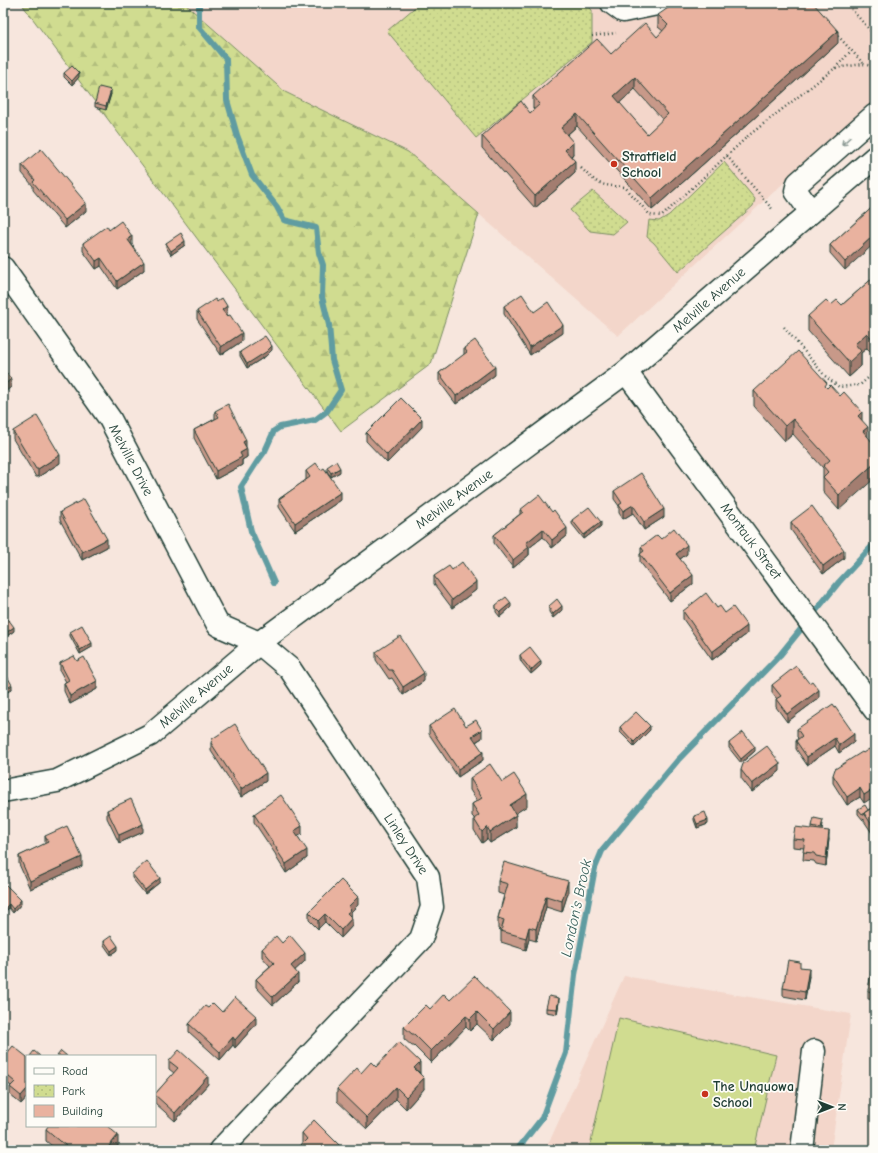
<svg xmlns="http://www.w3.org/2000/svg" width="878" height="1153" viewBox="0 0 878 1153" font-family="'Comic Neue',sans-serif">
<defs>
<pattern id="forest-firs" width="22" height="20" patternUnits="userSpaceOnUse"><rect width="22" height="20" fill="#d0dc90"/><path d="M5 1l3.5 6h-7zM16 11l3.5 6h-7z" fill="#b2be7d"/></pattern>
<pattern id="park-dots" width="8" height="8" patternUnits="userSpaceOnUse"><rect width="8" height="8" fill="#d0dc90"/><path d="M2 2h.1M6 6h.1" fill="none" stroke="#b2be7d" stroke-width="1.8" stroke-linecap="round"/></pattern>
</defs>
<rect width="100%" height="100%" fill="#f7e6dd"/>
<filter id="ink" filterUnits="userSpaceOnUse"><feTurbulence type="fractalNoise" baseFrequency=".025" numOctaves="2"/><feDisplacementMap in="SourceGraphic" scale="8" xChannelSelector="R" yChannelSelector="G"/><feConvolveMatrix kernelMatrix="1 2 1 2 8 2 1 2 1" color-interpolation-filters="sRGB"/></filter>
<g filter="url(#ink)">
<g fill="#f3d6ca">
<path d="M184 3H875V107L790 177 618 336 408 152 285 92Z"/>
<path d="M624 976 851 1014 831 1150H544L552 1136Z"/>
</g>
<path fill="#d0dc90" stroke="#788c62" d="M619 1018 776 1055 754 1150H589Z"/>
<path fill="url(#forest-firs)" stroke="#788c62" d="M21 3H184L285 92 408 152 479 214 431 364 341 431Z"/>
<g fill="url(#park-dots)" stroke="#788c62">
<path d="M420 3H585L592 10V42L476 138 387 31Z"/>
<path d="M724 162 755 199 753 206 678 272 654 243 647 237 649 220 659 221 669 215Z"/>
<path d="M593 191 627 222 613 234 590 231 570 210Z"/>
</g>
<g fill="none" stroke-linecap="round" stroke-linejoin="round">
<g stroke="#609ca1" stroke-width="6">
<path d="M199 3V27L226 59 227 100 237 135 252 175 277 207 284 220 316 228 319 253 323 265 322 297 329 325 332 360 341 390 327 411 315 420 280 427 274 431 265 451 257 462 241 487 251 531 274 583"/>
<path d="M517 1150 542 1118 566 1053 575 975 595 868 602 851 678 760 780 655 839 582 875 543"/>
</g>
<defs>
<g id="minor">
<path d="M612 3 623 11 662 3"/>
<path d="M811 212 796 191 798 183 875 115"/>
<path d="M3 268 110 419 218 625 259 643 290 669 428 877 432 907 421 939 220 1150"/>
<path d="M626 372 875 710"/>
<path d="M3 791 57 781 150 735 259 643 626 372 875 157"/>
<path d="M802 1150 814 1051"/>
</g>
</defs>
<use href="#minor" stroke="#1f3d34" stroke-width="25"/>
<g stroke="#1f3d34" stroke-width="2.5" stroke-dasharray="1 3" stroke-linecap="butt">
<path d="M846 3 875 36"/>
<path d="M592 36 616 33"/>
<path d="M838 36 863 63"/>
<path d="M835 68 851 51"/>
<path d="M727 156 773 210"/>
<path d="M581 168C599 186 601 185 625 187L650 215 662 216 748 136 835 68 863 64 875 67"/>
<path d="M784 327 825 376 839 387 860 385 875 372"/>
</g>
<use href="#minor" stroke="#fdfcf7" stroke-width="22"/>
</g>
<g fill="#c89989" stroke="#1f3d34" fill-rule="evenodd">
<path d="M658 15 838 43 652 210 577 126 567 135 573 154 571 157 575 173 535 208 482 148V136L530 113 534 109 533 108V96L611 54 657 37 663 31 658 27ZM635 89 663 120 647 134 619 103Z"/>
<path d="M64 73 79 77 72 85 64 77Z"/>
<path d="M111 94 106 110 95 107V103Z"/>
<path d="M22 165 86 211 65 228 33 190V186L22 173Z"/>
<path d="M875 205 845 270 830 253V245Z"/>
<path d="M109 230 132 244 144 270 117 289 101 266 96 269 83 251V243Z"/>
<path d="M166 243 185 245 171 255 166 247Z"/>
<path d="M875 276V357L867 348 861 353V366L849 377 808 331V316L831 305H842Z"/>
<path d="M504 306 534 312 563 333 530 355 504 314Z"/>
<path d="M197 311 227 315H226L242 341 221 355 197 319Z"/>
<path d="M464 348 495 375 456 404 439 381V373L464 355Z"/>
<path d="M272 350 266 356 247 368 240 356V352Z"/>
<path d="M827 388 840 396 839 510 823 492V468L793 434 785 441 754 406V391Z"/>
<path d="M215 411 246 448 247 457 242 460V465L216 479 194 438V430L215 419Z"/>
<path d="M422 427 387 463 366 441V433Z"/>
<path d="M13 431 60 463 38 477H36L13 439Z"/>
<path d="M327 467 340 472 331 477 327 471Z"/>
<path d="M306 471 341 500 295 531 279 507V499L306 480Z"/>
<path d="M614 491 664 517 644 530 633 513 623 519 619 513V506L614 499Z"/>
<path d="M520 510 567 536 552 548 543 537 529 548V555L513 568 494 543V535L520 514Z"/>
<path d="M60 512 107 547 82 560 60 520Z"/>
<path d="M572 520 601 526 584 539 572 524Z"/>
<path d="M791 522 844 558 823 574 791 530Z"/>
<path d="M661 539 687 554 680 559 693 584 670 601 640 562V554H641V547Z"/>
<path d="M434 576 476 590 452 608 434 584Z"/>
<path d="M496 605 511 607 500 617 496 612Z"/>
<path d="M549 606 562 610 553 618 549 612Z"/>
<path d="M717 608 725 613 747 634 712 660 683 619V611Z"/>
<path d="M3 623 14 631 7 636 3 630Z"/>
<path d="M70 632 92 647 80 654 70 636Z"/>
<path d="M376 652 424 681 403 695 392 678 389 679 376 660Z"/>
<path d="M520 655 541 665 531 674 522 663 520 659Z"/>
<path d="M77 661 97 689 70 704 64 691V683L66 682 60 671V663Z"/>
<path d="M3 669 12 689 6 693 3 688Z"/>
<path d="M772 685 819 698 787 722 776 707V699H777L772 693Z"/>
<path d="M429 726H466L482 738 476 742 483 760 458 777 429 734Z"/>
<path d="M620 727 650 730 634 746 620 732Z"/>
<path d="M797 729 854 742 839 753 835 746 807 765 796 749V741L798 738 797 737Z"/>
<path d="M211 743 266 781 241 797 211 751Z"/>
<path d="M729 743 755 751 741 763 729 748Z"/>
<path d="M875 767 874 768 864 803 860 797 847 805 833 783V775Z"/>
<path d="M741 770 780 771 752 792 741 778Z"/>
<path d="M470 778 502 782 527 806 515 813 516 827 490 843 487 839 482 843 474 830V818L472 816V804L477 801 470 790Z"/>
<path d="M875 806V836H874L864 821V819L863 820 858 814V809L868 810Z"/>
<path d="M107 810 143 832 119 843 107 818Z"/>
<path d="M254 814 302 834 298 836 307 858 286 873 276 857V855L254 822Z"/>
<path d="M694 816 708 824 697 828 694 820Z"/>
<path d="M823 824 822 830 829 839 826 866 816 864 814 861 803 860 804 848 793 847V839L812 829V826Z"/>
<path d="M45 836 82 866 30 889 19 864V856L45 844Z"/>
<path d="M132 874 160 882 145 894 132 878Z"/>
<path d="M498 881 568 893 562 912 546 907 536 941 529 939 526 950 501 942V930L498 929V918L504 895 498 893Z"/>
<path d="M3 882 21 904 13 913 9 908 3 914Z"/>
<path d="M358 905 351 912 352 926 341 938 325 922 318 929 309 920V912Z"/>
<path d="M104 941 118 950 111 955 104 945Z"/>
<path d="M282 943 305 961 295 970 298 982 273 1005 256 987V979L270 966 262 957V949Z"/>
<path d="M875 948V1000L868 999V991Z"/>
<path d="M800 967 809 976 805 1000 783 996V988Z"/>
<path d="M450 1000 510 1024 494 1040 477 1024 470 1031 466 1027 431 1063 414 1046H412L404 1039V1027L430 1009Z"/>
<path d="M559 1002 557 1014 546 1012V1008Z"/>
<path d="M208 1008 222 1012 256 1024 235 1048 233 1045 220 1060 189 1032V1024Z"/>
<path d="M27 1057V1097L21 1104 10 1095V1087L11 1086 3 1080V1058Z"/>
<path d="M169 1061 208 1084 175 1121 155 1103V1094L174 1073 169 1069Z"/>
<path d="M376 1067 420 1073 424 1089 406 1109 396 1099 367 1129 337 1101V1089L361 1073Z"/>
<path d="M46 1129 118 1146 115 1150H57L46 1141Z"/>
<path d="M302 1133 341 1150 302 1144Z"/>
</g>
<g fill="#a37d6f" stroke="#1f3d34">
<path d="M838 31V43L652 210V198Z"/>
<path d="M79 73V77L72 85V81Z"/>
<path d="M635 77V89L614 108V96Z"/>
<path d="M111 90V94L106 110V106Z"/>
<path d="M577 114V126L561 140V128Z"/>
<path d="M573 142V154L565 162V150Z"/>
<path d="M575 161V173L535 208V196Z"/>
<path d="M86 203V211L65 228V220Z"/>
<path d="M875 234V243L845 270V262Z"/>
<path d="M132 236V244L129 246 128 249 129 238Z"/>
<path d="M185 241V245L171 255V251Z"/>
<path d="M101 258V266L96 269V261Z"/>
<path d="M144 262V270L117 289V281Z"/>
<path d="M227 306V315L222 318V310Z"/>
<path d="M563 325V333L530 355V347Z"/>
<path d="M242 333V341L221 355V347Z"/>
<path d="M867 333V348L861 353V366L849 377V362L855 344Z"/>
<path d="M272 346V350L266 356 247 368V364Z"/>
<path d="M495 367V375L456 404V396Z"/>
<path d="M11 379V387L3 394V386Z"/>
<path d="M862 412V428L858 416Z"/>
<path d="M422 419V427L387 463V455Z"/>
<path d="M793 419V434L785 441V426Z"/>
<path d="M868 427V442L863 431Z"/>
<path d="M246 440V448L243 442Z"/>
<path d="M247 449V457L242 460V465L216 479V471L240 453Z"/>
<path d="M60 455V463L38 477V469Z"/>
<path d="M875 463V478L839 510V495Z"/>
<path d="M340 468V472L331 477V473Z"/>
<path d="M341 492V500L295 531V523Z"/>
<path d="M633 505V513L623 519V511Z"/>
<path d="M664 509V517L644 530V522Z"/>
<path d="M601 522V526L584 539V535Z"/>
<path d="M567 528V536L552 548V540Z"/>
<path d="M543 529V537L529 548V555L513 568V560L526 543Z"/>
<path d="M107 539V547L82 560V552Z"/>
<path d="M687 545V554L676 562V554Z"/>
<path d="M844 550V558L823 574V566Z"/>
<path d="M693 575V584L670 601V593Z"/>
<path d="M476 582V590L452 608V600Z"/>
<path d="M511 603V607L500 617V612Z"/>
<path d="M562 606V610L553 618V614Z"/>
<path d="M747 626V634L712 660V652Z"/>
<path d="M14 627V631L7 636V632Z"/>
<path d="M92 643V647L80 654V650Z"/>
<path d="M541 661V665L531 674V670Z"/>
<path d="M424 673V681L403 695V687Z"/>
<path d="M97 681V689L70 704V696Z"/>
<path d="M12 685V689L6 693V689Z"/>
<path d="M819 690V698L787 722V714Z"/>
<path d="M650 726V730L634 746V742Z"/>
<path d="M482 730V738L472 744V736Z"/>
<path d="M854 734V742L839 753V745Z"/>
<path d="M835 738V746L807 765V757Z"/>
<path d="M755 747V751L741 763V759Z"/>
<path d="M483 752V760L458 777V769Z"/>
<path d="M875 759V767L870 770V762Z"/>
<path d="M780 763V771L752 792V784Z"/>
<path d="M266 773V781L241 797V789Z"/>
<path d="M860 788V797L847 805V797Z"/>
<path d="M875 788V796L864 803V795Z"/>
<path d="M527 794V806L510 817V805Z"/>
<path d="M516 815V827L490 843V832Z"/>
<path d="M708 820V824L697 828V824Z"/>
<path d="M143 824V832L119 843V835Z"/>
<path d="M302 826V834L294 839V831Z"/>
<path d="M487 827V839L482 843V832Z"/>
<path d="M829 831V839L826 866V858Z"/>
<path d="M307 850V858L286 873V864Z"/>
<path d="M82 857V866L30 889V881Z"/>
<path d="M160 878V882L145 894V890Z"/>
<path d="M568 881V893L562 912V901Z"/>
<path d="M546 896V907L536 941V929Z"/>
<path d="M358 897V905L351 912V918L347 913 348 907Z"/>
<path d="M21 900V904L13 913V909Z"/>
<path d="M9 904V908L3 914V910Z"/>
<path d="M325 914V922L318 929V921Z"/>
<path d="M352 918V926L341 938V930Z"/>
<path d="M529 927V939L526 950V938Z"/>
<path d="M118 946V950L111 955V951Z"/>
<path d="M305 953V961L291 974V966Z"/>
<path d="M809 968V976L805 1000V992Z"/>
<path d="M298 974V982L273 1005V997Z"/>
<path d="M559 998V1002L557 1014V1009Z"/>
<path d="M477 1012V1024L470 1031V1019Z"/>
<path d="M510 1012V1024L494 1040V1029Z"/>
<path d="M256 1016V1024L235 1048V1040Z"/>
<path d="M466 1016V1027L431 1063V1051Z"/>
<path d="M233 1037V1045L220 1060V1052Z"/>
<path d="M420 1062V1073L414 1068Z"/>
<path d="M208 1076V1084L175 1121V1113Z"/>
<path d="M424 1078V1089L406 1109V1097Z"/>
<path d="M396 1087V1099L367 1129V1118Z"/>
<path d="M27 1089V1097L21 1104V1096Z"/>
<path d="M118 1135V1146L115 1150H106Z"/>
</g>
<g fill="#e9b29f" stroke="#1f3d34" fill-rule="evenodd">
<path d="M675 3H813L838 31 652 198 577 114 561 128 573 142 565 150 575 161 535 196 482 136 521 101 530 113 540 104 533 96 597 39 611 54 645 23 657 37 668 25 658 15ZM635 77 668 114 647 134 614 96Z"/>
<path d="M72 66 79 73 72 81 64 73Z"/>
<path d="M99 87 111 90 106 106 95 103Z"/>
<path d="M41 149 86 203 65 220 33 182 35 180 22 165Z"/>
<path d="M875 205V234L845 262 830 245Z"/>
<path d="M121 221 132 236 129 238 128 240 144 262 117 281 101 258 96 261 83 243 107 226 109 230Z"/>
<path d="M181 233 185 241 171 251 166 243Z"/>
<path d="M875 276V342L867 333 855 344 861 351 849 362 808 316 826 300 831 305 837 300 842 305Z"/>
<path d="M522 294 534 312 548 302 563 325 530 347 504 306Z"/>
<path d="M222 298 227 306 222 310 227 316 230 315 242 333 221 347 197 311 215 299 217 302Z"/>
<path d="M265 336 272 346 266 352 247 364 240 352Z"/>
<path d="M475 340 495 367 456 396 439 373 467 352 464 348Z"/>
<path d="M798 351 827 383 825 386 827 388 830 385 840 396 844 392 862 412 858 416 868 427 863 431 873 443 875 442V463L839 495 823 477 828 472 823 466 830 460 793 419 785 426 754 391Z"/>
<path d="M3 369 11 379 3 386Z"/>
<path d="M401 398 422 419 387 455 366 433Z"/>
<path d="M228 404 246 440 243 442 247 449 240 453 242 457 216 471 194 430 219 417 215 411Z"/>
<path d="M37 416 60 455 38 469H36L13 431Z"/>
<path d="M336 461 340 468 331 473 327 467Z"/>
<path d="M316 463 321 470 324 468 341 492 295 523 279 499 310 477 306 471Z"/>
<path d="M641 473 664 509 644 522 633 505 623 511 619 505 622 503 614 491Z"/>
<path d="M539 495 552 512 554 510 567 528 552 540 543 529 526 543 529 547 513 560 494 535 523 512 520 510Z"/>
<path d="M84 499 107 539 82 552 60 512Z"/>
<path d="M812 506 844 550 823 566 791 522Z"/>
<path d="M589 507 601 522 584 535 572 520Z"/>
<path d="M674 528 687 545 676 554 693 575 670 593 640 554 644 551 641 547 657 535 661 539Z"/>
<path d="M462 562 476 582 452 600 434 576 449 566 452 570Z"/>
<path d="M706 593 717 608 720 606 725 613 733 607 747 626 712 652 683 611Z"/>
<path d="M506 597 511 603 500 612 496 608V605Z"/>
<path d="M557 599 562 606 553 614 549 608V606Z"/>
<path d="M8 619 14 627 7 632 3 626V623Z"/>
<path d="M82 625 92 643 80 650 70 632Z"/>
<path d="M400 636 424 673 403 687 392 670H389L376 652Z"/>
<path d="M530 647 541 661 531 670 522 659 520 655Z"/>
<path d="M74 656 77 661 84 657 97 681 70 696 64 683 69 680 60 663Z"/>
<path d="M796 666 809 683 812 681 819 690 787 714 776 699 781 696 772 685Z"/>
<path d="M3 669 12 685 6 689 3 684Z"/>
<path d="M833 704 854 734 839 745 835 738 807 757 796 741 802 736 797 729Z"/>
<path d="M455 709 466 726 476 720 482 730 472 736 483 752 458 769 429 726Z"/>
<path d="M636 712 650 726 634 742 620 727Z"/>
<path d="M235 724 266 773 241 789 211 743 212 739Z"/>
<path d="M743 732 755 747 741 759 729 743Z"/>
<path d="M767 746 780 763 752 784 741 770 743 764Z"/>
<path d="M869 749 875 759 870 762 875 770V788L864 795 860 788 847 797 833 775 835 769 862 752 863 753Z"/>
<path d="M490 764 502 782 514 774 527 794 510 805 516 815 490 832 487 827 482 832 474 819 479 815 472 804 482 798 470 778Z"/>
<path d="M281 795 302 826 294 831 307 850 286 864 276 849H277L254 814Z"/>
<path d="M131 799 143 824 119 835 107 810Z"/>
<path d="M865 805 868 810 864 813V815H863L858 809Z"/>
<path d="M875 806V828H874L864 813Z"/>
<path d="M705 812 708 820 697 824 694 816Z"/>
<path d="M814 818 823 820 821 828 812 826Z"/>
<path d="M67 826 82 857 30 881 19 856 48 842 45 836Z"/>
<path d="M795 827 829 831 826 858 816 856 814 853 803 852 805 840 793 839Z"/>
<path d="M147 861 160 878 145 890 132 874Z"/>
<path d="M504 862 568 881 562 901 546 896 536 929 529 927 526 938 501 931 504 920 498 918 508 884 498 881Z"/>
<path d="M341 880 358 897 348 907 351 910 347 913 352 918 341 930 325 914 318 921 309 912Z"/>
<path d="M3 882 21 900 13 909 9 904 3 910Z"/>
<path d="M290 935 305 953 291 966 298 974 273 997 256 979 274 963 262 949 276 936 282 943Z"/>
<path d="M111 936 118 946 111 951 104 941Z"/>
<path d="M875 948V992L868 991Z"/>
<path d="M788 960 800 962V967L809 968 805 992 783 988Z"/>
<path d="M475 976 510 1012 494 1029 477 1012 470 1019 466 1016 431 1051 414 1034H412L404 1027 426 1005 430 1009 444 994 450 1000Z"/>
<path d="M549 996 559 998 557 1009 546 1008Z"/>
<path d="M235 997 256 1016 235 1040 233 1037 220 1052 189 1024 205 1006 208 1008 213 1003 222 1012Z"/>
<path d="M399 1042 420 1062 414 1068 424 1078 406 1097 396 1087 367 1118 337 1089 357 1068 361 1073 371 1062 376 1067Z"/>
<path d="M13 1046 27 1057V1089L21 1096 10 1087 15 1082 3 1072V1058Z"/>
<path d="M179 1050 208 1076 175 1113 155 1095V1094L178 1068 169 1061Z"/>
<path d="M34 1051 40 1056H30Z"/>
<path d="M61 1051 67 1056H57Z"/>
<path d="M314 1120 340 1146 341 1150H296L307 1139 302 1133Z"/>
<path d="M48 1126H107L118 1135 106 1150H66V1146L46 1129Z"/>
</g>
<defs><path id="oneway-shaft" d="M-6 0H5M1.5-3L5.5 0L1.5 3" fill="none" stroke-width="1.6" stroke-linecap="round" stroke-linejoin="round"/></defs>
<use stroke="#8e9c96" href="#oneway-shaft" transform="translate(846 141) rotate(138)"/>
</g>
<g fill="#c8321e" stroke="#fdfcf7" stroke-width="1.5">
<circle cx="614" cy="164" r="4"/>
<circle cx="705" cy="1094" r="4"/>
</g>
<g text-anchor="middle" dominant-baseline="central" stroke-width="3.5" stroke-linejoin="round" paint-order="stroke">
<g font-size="14" font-weight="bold" fill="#1f3d34" stroke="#fdfcf7" text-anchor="start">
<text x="622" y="156">Stratfield<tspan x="622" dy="16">School</tspan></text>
<text x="713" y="1086">The Unquowa<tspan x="713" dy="16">School</tspan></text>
</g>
<g font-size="14" fill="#1f3d34" stroke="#fdfcf7">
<text transform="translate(709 300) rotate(-41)">Melville Avenue</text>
<text transform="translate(131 460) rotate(62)">Melville Drive</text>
<text transform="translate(454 499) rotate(-36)">Melville Avenue</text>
<text transform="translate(751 541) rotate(53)">Montauk Street</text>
<text transform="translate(196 696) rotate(-40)">Melville Avenue</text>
<text transform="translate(406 844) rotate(57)">Linley Drive</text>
</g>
<g font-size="15" font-style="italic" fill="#355d58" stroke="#fdfcf7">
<text transform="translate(576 908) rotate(-78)">London's Brook</text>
</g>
</g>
<rect width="878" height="1153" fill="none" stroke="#fdfcf7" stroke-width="16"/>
<rect x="8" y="8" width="862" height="1137" fill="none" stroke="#1f3d34" stroke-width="1.5" filter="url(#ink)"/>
<rect x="26" y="1055" width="130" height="72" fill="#fdfcf7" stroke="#a4b0a9"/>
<rect x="34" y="1068" width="20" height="6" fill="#fdfcf7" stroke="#a4b0a9"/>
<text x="62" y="1075" font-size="12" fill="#1f3d34">Road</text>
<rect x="34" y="1085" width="20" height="12" fill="url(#park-dots)" stroke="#a4b0a9"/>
<text x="62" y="1095" font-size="12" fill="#1f3d34">Park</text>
<rect x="34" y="1105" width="20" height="12" fill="#e9b29f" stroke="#a4b0a9"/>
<text x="62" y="1115" font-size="12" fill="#1f3d34">Building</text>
<g transform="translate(832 1107) rotate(90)" stroke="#fdfcf7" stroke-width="3" paint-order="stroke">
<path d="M0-3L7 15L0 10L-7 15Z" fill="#1f3d34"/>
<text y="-6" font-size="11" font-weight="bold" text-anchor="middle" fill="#1f3d34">N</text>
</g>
</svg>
